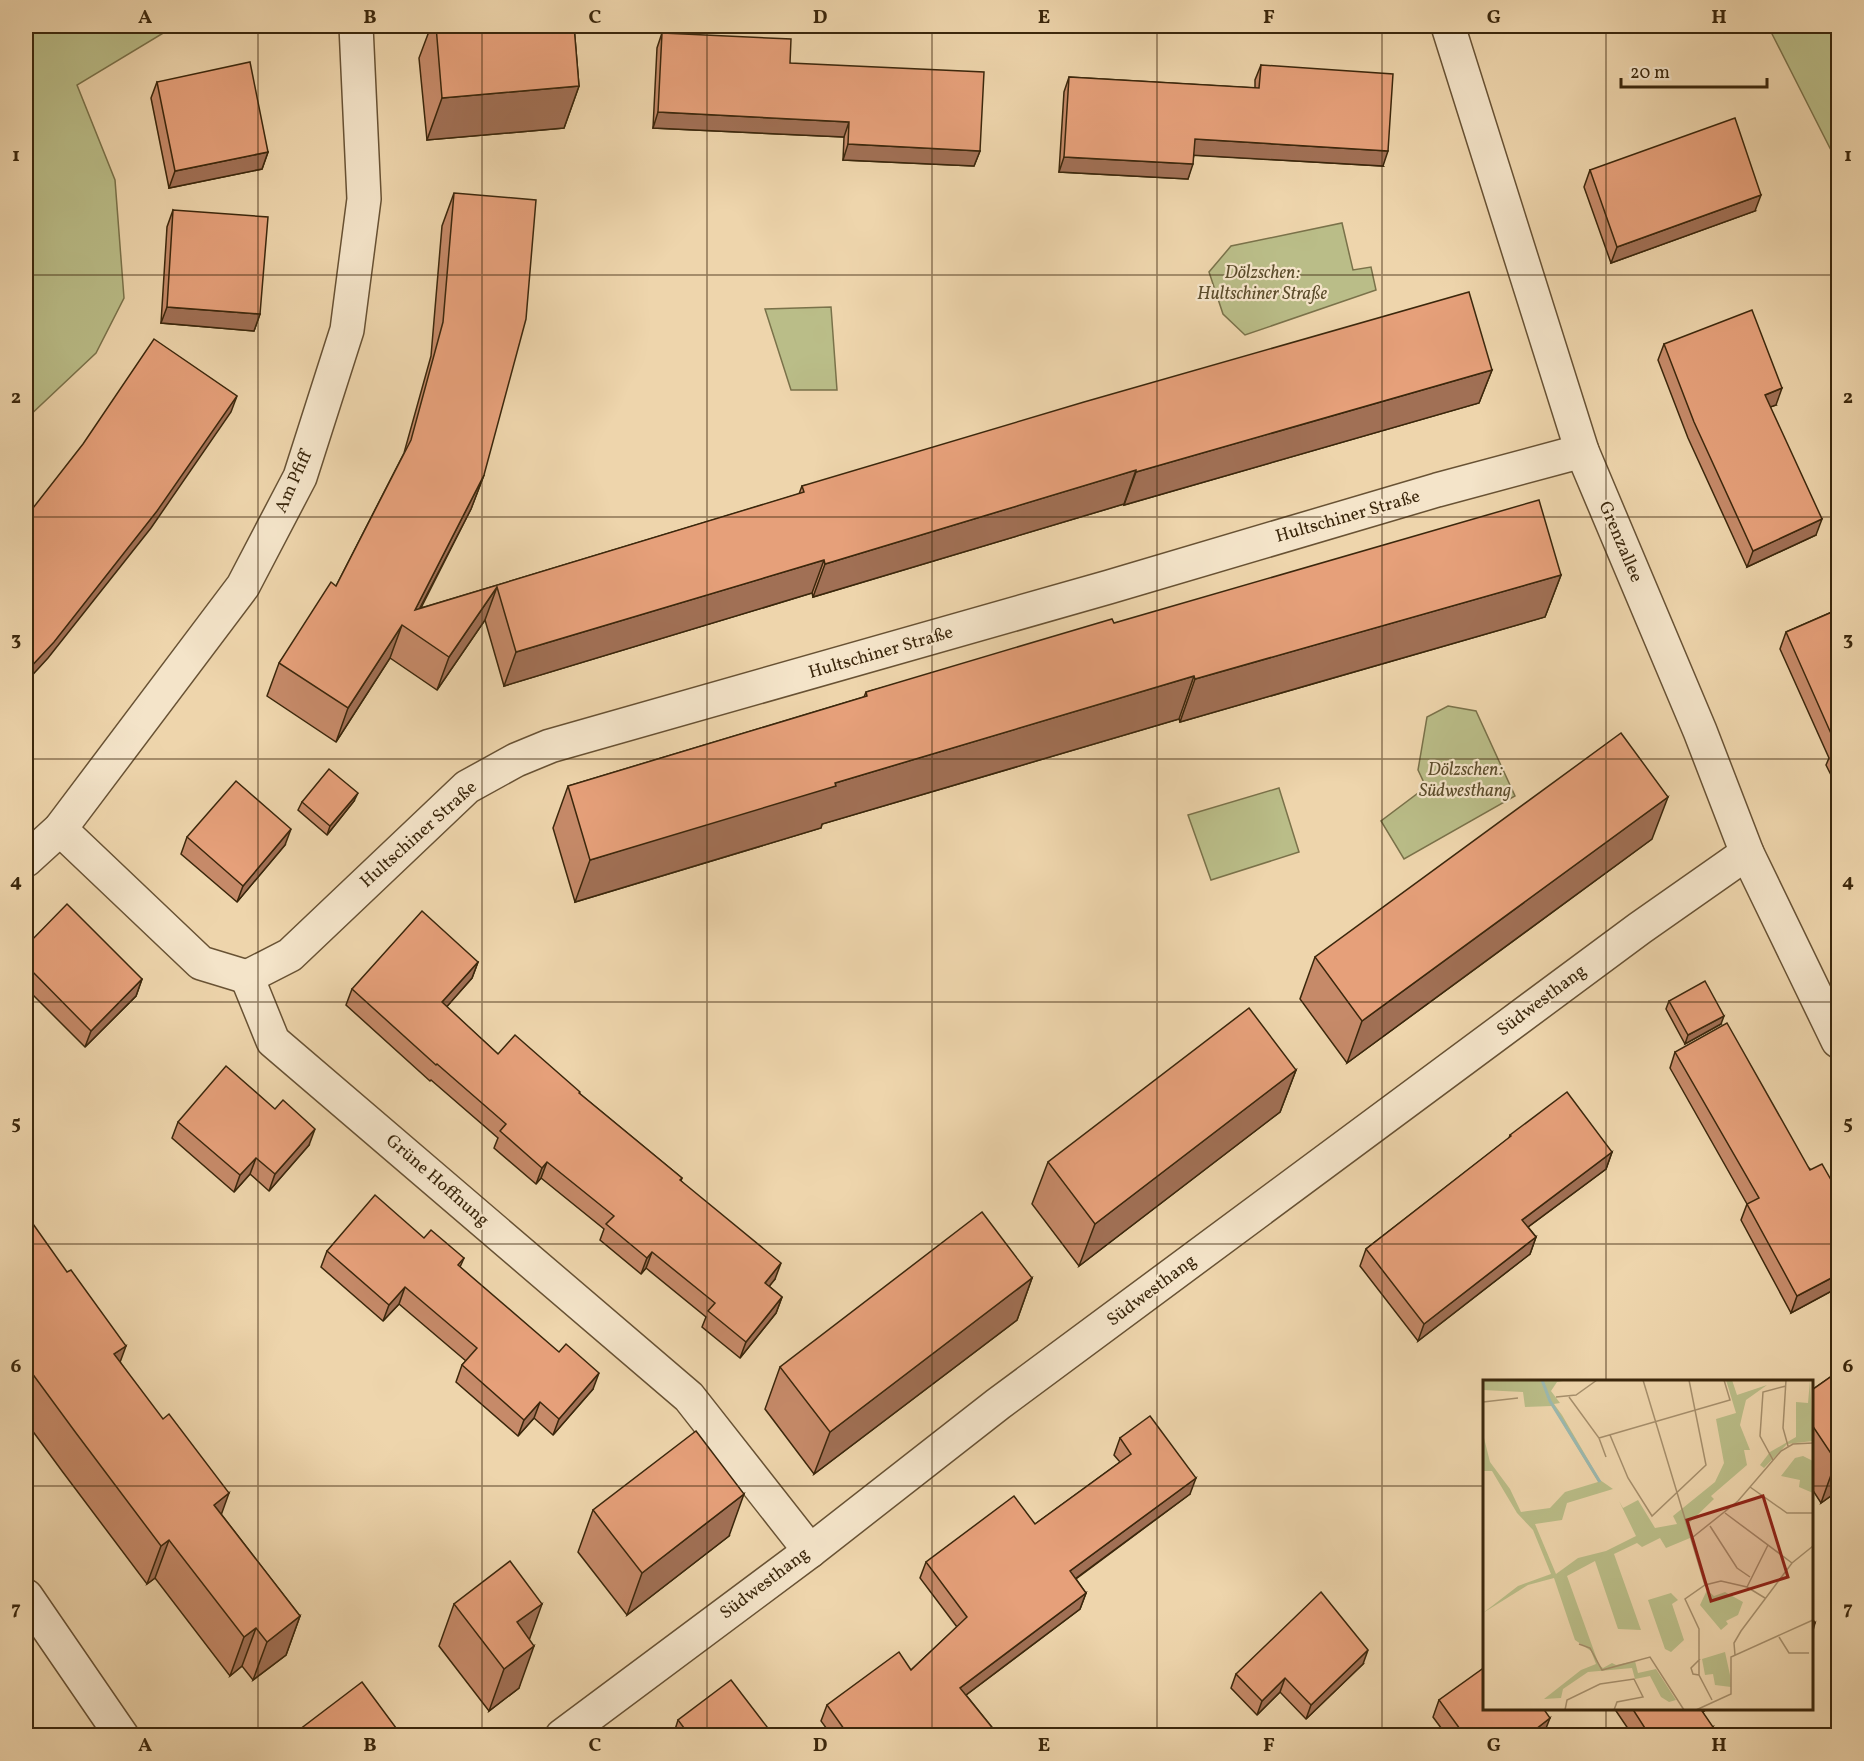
<svg xmlns="http://www.w3.org/2000/svg" width="1864" height="1761" viewBox="0 0 1864 1761" font-family="Vollkorn,serif">
<rect width="100%" height="100%" fill="#eed5ac"/>
<filter id="stains"><feTurbulence type="fractalNoise" baseFrequency=".00333" numOctaves="4"/><feColorMatrix values="0 0 0 0 .2 0 0 0 0 .09 0 0 0 0 .02 0 0 0 .5 -.17"/></filter>
<radialGradient id="worn" r=".72"><stop offset=".6" stop-color="#630" stop-opacity="0"/><stop offset="1" stop-color="#630" stop-opacity=".3"/></radialGradient>
<g fill="#babd88" stroke="#7a724a" stroke-width="1.5">
<path d="M26 26H175L77 85 115 180 124 298 96 353 26 419Z"/>
<path d="M1768 26H1838V164Z"/>
<path d="M1342 223 1353 270 1371 267 1376 290 1245 335 1223 314 1209 272 1231 246Z"/>
<path d="M831 307 837 390H791L765 309Z"/>
<path d="M1448 706 1476 711 1515 796 1404 859 1381 821 1426 787 1418 770 1427 717Z"/>
<path d="M1279 788 1299 852 1211 880 1188 815Z"/>
</g>
<g fill="none" stroke-linecap="round" stroke-linejoin="round">
<defs>
<g id="minor">
<path d="M1448 26 1582 451 1700 731 1747 853 1838 1041"/>
<path d="M60 829 201 963 247 977"/>
<path d="M26 860 60 829 243 586 300 477 347 330 364 199 356 26"/>
<path d="M247 977 290 955 467 787 516 760 550 746 1109 587 1437 490 1582 451"/>
<path d="M247 977 273 1041 689 1397 810 1551"/>
<path d="M26 1596 122 1736"/>
<path d="M562 1736 810 1551 998 1404 1640 928 1747 853"/>
</g>
</defs>
<use href="#minor" stroke="#685234" stroke-width="36"/>
<use href="#minor" stroke="#f4e4c9" stroke-width="33"/>
</g>
<g fill="#c68a69" stroke="#3b270c" stroke-width="1.5">
<path d="M431 26H574L579 86 564 128 427 140 419 58Z"/>
<path d="M662 33 790 63 980 151 974 166 843 160 844 137 653 128 657 48Z"/>
<path d="M1261 65 1383 166 1194 155 1188 179 1059 172 1064 92 1069 77 1255 88V80Z"/>
<path d="M157 82 268 152 262 169 169 188 151 98Z"/>
<path d="M1590 170 1755 211 1611 263 1584 187Z"/>
<path d="M454 193 484 475 471 509 421 608 799 494 802 486 1492 370 1479 403 1124 505V504L813 597 812 593 504 686 485 620 437 690 390 658 336 742 267 696 279 663 336 586 404 453 431 356 442 226Z"/>
<path d="M173 210 260 314 254 331 161 323 167 227Z"/>
<path d="M1664 344 1776 405 1770 407 1816 535 1747 567 1688 438 1658 360Z"/>
<path d="M1561 575 1545 617 1180 722 1179 719 822 824 821 828 575 902 553 828 568 786 864 697 866 692 1114 623Z"/>
<path d="M1839 609V791L1826 765 1829 758 1780 649 1786 632Z"/>
<path d="M354 801 327 835 298 810 302 802Z"/>
<path d="M187 837 285 845 237 902 181 854Z"/>
<path d="M1652 839 1347 1063 1300 999 1315 957Z"/>
<path d="M26 946 142 979 136 996 85 1047 26 988Z"/>
<path d="M478 962 472 978 446 1007 498 1054 580 1094 682 1178 681 1181 775 1279 769 1286 782 1297 776 1313 740 1358 702 1327 706 1317 646 1268 641 1274 600 1240 604 1229 541 1178 536 1184 494 1148 498 1138 431 1080 430 1081 346 1005 352 989Z"/>
<path d="M1669 1001 1721 1024 1685 1044 1666 1009Z"/>
<path d="M1675 1052 1839 1194V1287L1791 1313 1741 1220 1747 1204 1670 1068Z"/>
<path d="M1296 1070 1280 1112 1079 1266 1032 1204 1048 1162Z"/>
<path d="M178 1122 309 1145 269 1191 250 1174 234 1192 172 1138Z"/>
<path d="M1510 1135 1612 1152 1606 1169 1528 1227 1536 1237 1530 1254 1418 1341 1360 1266 1366 1249 1509 1138Z"/>
<path d="M26 1214 120 1362 221 1514 300 1616 286 1655 253 1680 242 1666 230 1676 155 1578 147 1584 62 1471 26 1422Z"/>
<path d="M424 1238 464 1258 460 1267 593 1389 553 1435 534 1418 518 1436 456 1382 462 1365 466 1361 399 1304 383 1321 321 1267 327 1251Z"/>
<path d="M1032 1278 1017 1320 814 1474 765 1409 780 1367Z"/>
<path d="M1839 1371V1490L1821 1503 1812 1489V1390Z"/>
<path d="M1120 1438 1190 1494 1076 1579 1086 1593 1080 1609 966 1695 999 1736H832L821 1721 827 1705 911 1670 957 1627 920 1578 926 1562 1035 1524 1120 1462 1114 1455Z"/>
<path d="M593 1510 729 1536 627 1615 578 1552Z"/>
<path d="M454 1604 529 1639 519 1688 489 1711 439 1646Z"/>
<path d="M1363 1664 1306 1719 1280 1692 1257 1715 1231 1688 1236 1674Z"/>
<path d="M1439 1700 1544 1735 1447 1736 1433 1717Z"/>
<path d="M1614 1708H1708L1703 1712 1709 1736H1633Z"/>
<path d="M678 1720 774 1736H673Z"/>
</g>
<g fill="#a17055" stroke="#3b270c" stroke-width="1.5">
<path d="M579 86 564 128 427 140 442 98Z"/>
<path d="M658 112 849 122 844 137 653 128Z"/>
<path d="M1195 139 1388 151 1383 166 1189 155Z"/>
<path d="M848 144 980 151 974 166 843 160Z"/>
<path d="M268 152 262 169 169 188 175 171Z"/>
<path d="M1064 157 1193 164 1188 179 1059 172Z"/>
<path d="M1761 195 1755 211 1611 263 1617 247Z"/>
<path d="M167 307 260 314 254 331 161 323Z"/>
<path d="M1492 370 1479 403 1124 505 1136 472Z"/>
<path d="M1782 388 1776 405 1759 411 1765 395Z"/>
<path d="M237 396 231 412 151 528 48 658 26 682V672Z"/>
<path d="M1136 470 1124 504 813 597 825 564Z"/>
<path d="M484 475 471 509 409 629 415 610Z"/>
<path d="M1822 519 1816 535 1747 567 1753 551Z"/>
<path d="M824 560 812 593 504 686 516 652Z"/>
<path d="M1561 575 1545 617 1180 722 1195 679Z"/>
<path d="M497 587 485 620 437 690 449 657Z"/>
<path d="M402 625 390 658 336 742 348 708Z"/>
<path d="M1194 676 1179 719 822 824 821 828 575 902 590 860 835 783Z"/>
<path d="M358 793 354 801 327 835 330 826Z"/>
<path d="M1668 797 1652 839 1347 1063 1362 1021Z"/>
<path d="M291 829 285 845 237 902 243 886Z"/>
<path d="M478 962 472 978 436 1019 442 1002Z"/>
<path d="M142 979 136 996 85 1047 91 1031Z"/>
<path d="M1724 1016 1721 1024 1685 1044 1688 1035Z"/>
<path d="M1296 1070 1280 1112 1079 1266 1095 1224Z"/>
<path d="M315 1129 309 1145 269 1191 275 1174Z"/>
<path d="M1612 1152 1606 1169 1516 1236 1522 1220Z"/>
<path d="M256 1158 250 1174 234 1192 240 1175Z"/>
<path d="M547 1162 541 1178 536 1184 542 1168Z"/>
<path d="M1536 1237 1530 1254 1418 1341 1424 1324Z"/>
<path d="M652 1252 646 1268 641 1274 647 1258Z"/>
<path d="M781 1263 775 1279 759 1299 765 1283Z"/>
<path d="M1839 1274V1287L1791 1313 1797 1296Z"/>
<path d="M1032 1278 1017 1320 814 1474 830 1432Z"/>
<path d="M405 1287 399 1304 383 1321 389 1305Z"/>
<path d="M782 1297 776 1313 740 1358 746 1342Z"/>
<path d="M126 1346 112 1384 114 1354Z"/>
<path d="M599 1373 593 1389 553 1435 559 1419Z"/>
<path d="M540 1402 534 1418 518 1436 524 1420Z"/>
<path d="M1839 1459V1490L1821 1503 1836 1461Z"/>
<path d="M1196 1478 1190 1494 1064 1587 1070 1571Z"/>
<path d="M229 1493 215 1532 214 1505Z"/>
<path d="M744 1494 729 1536 627 1615 642 1573Z"/>
<path d="M169 1540 155 1578 147 1584 161 1546Z"/>
<path d="M1086 1593 1080 1609 954 1704 960 1688Z"/>
<path d="M542 1604 527 1646 517 1622Z"/>
<path d="M300 1616 286 1655 253 1680 267 1642Z"/>
<path d="M1815 1623 1812 1634V1626Z"/>
<path d="M256 1628 242 1666 230 1676 244 1637Z"/>
<path d="M534 1646 519 1688 489 1711 504 1669Z"/>
<path d="M1368 1650 1363 1664 1306 1719 1311 1705Z"/>
<path d="M1285 1678 1280 1692 1257 1715 1262 1701Z"/>
<path d="M1695 1708H1708L1691 1720Z"/>
<path d="M1550 1718 1543 1736H1527Z"/>
<path d="M1713 1727 1709 1736H1700Z"/>
<path d="M935 1728 932 1736H924Z"/>
</g>
<g fill="#e6a07a" stroke="#3b270c" stroke-width="1.5">
<path d="M436 26H574L579 86 442 98Z"/>
<path d="M662 33 791 39 790 63 984 72 980 151 848 144 849 122 658 112Z"/>
<path d="M250 62 268 152 175 171 157 82Z"/>
<path d="M1261 65 1393 74 1388 151 1195 139 1193 164 1064 157 1069 77 1259 88Z"/>
<path d="M1735 118 1761 195 1617 247 1590 170Z"/>
<path d="M454 193 536 200 526 319 484 475 415 610 804 492 802 486 1084 402 1469 292 1492 370 1136 472V470L825 564 824 560 516 652 497 587 449 657 402 625 348 708 279 663 331 582 336 586 411 440 443 322Z"/>
<path d="M173 210 268 217 260 314 167 307Z"/>
<path d="M1752 310 1782 388 1765 395 1822 519 1753 551 1694 422 1664 344Z"/>
<path d="M154 339 237 396 157 511 54 642 26 672V517L83 444Z"/>
<path d="M1539 500 1561 575 1195 679 1194 676 835 783 836 786 590 860 568 786 867 696 866 692 1051 637 1112 619 1114 623Z"/>
<path d="M1839 609V762L1832 749 1837 747 1786 632Z"/>
<path d="M1621 733 1668 797 1362 1021 1315 957Z"/>
<path d="M329 769 358 793 330 826 302 802Z"/>
<path d="M236 781 291 829 243 886 187 837Z"/>
<path d="M67 904 142 979 91 1031 26 965V946Z"/>
<path d="M422 911 478 962 442 1002 498 1054 515 1035 580 1092 579 1093 682 1178 680 1180 781 1263 765 1283 782 1297 746 1342 708 1311 715 1303 652 1252 647 1258 606 1224 614 1216 547 1162 542 1168 500 1131 506 1124 437 1064 436 1065 352 989Z"/>
<path d="M1705 981 1724 1016 1688 1035 1669 1001Z"/>
<path d="M1249 1008 1296 1070 1095 1224 1048 1162Z"/>
<path d="M1727 1023 1810 1170 1822 1164 1839 1194V1274L1797 1296 1747 1204 1759 1198 1675 1052Z"/>
<path d="M226 1066 275 1109 283 1100 315 1129 275 1174 256 1158 240 1175 178 1122Z"/>
<path d="M1567 1092 1612 1152 1522 1220 1536 1237 1424 1324 1366 1249 1511 1136 1510 1135Z"/>
<path d="M375 1195 424 1238 431 1230 464 1258 458 1265 559 1352 566 1344 599 1373 559 1419 540 1402 524 1420 462 1365 477 1348 405 1287 389 1305 327 1251Z"/>
<path d="M982 1212 1032 1278 830 1432 780 1367Z"/>
<path d="M26 1214 67 1272 71 1270 126 1346 114 1354 163 1419 169 1414 229 1493 214 1505 300 1616 267 1642 256 1628 244 1637 169 1540 161 1546 76 1433 26 1365Z"/>
<path d="M1839 1371V1459L1836 1461 1812 1425V1390Z"/>
<path d="M1150 1416 1196 1478 1070 1571 1086 1593 960 1688 999 1736H941L935 1728 924 1736H849L827 1705 899 1652 911 1670 967 1617 926 1562 1014 1496 1035 1524 1131 1454 1120 1438Z"/>
<path d="M696 1431 744 1494 642 1573 593 1510Z"/>
<path d="M510 1561 542 1604 517 1622 534 1646 504 1669 454 1604Z"/>
<path d="M1321 1592 1368 1650 1311 1705 1285 1678 1262 1701 1236 1674Z"/>
<path d="M1812 1618 1815 1623 1812 1626Z"/>
<path d="M1485 1667V1708H1543L1550 1718 1527 1736H1465L1439 1700Z"/>
<path d="M731 1680 774 1736H690L678 1720Z"/>
<path d="M362 1682 402 1736H291Z"/>
<path d="M1632 1708H1700L1713 1727 1700 1736H1650Z"/>
</g>
<path fill="none" stroke="#3b270c" stroke-width="1.5" stroke-opacity="0.55" d="M258 26V1736M482 26V1736M707 26V1736M932 26V1736M1157 26V1736M1382 26V1736M1606 26V1382M26 275H1838M26 517H1838M26 759H1838M26 1002H1838M26 1244H1838M26 1486H1484M1812 1486H1838M1606 1708V1736"/>
<g text-anchor="middle" dominant-baseline="central" stroke-width="4.5" stroke-linejoin="round" paint-order="stroke">
<g font-size="18" font-style="italic" fill="#5b4c2b" stroke="#f4e4c9">
<text x="1262" y="273">Dölzschen:<tspan x="1262" dy="21">Hultschiner Straße</tspan></text>
<text x="1465" y="770">Dölzschen:<tspan x="1465" dy="21">Südwesthang</tspan></text>
</g>
<g font-size="18" fill="#3b270c" stroke="#f4e4c9">
<text transform="translate(294 482) rotate(-66)">Am Pfiff</text>
<text transform="translate(1348 517) rotate(-16)">Hultschiner Straße</text>
<text transform="translate(1620 542) rotate(67)">Grenzallee</text>
<text transform="translate(881 653) rotate(-16)">Hultschiner Straße</text>
<text transform="translate(419 835) rotate(-42)">Hultschiner Straße</text>
<text transform="translate(1542 1001) rotate(-37)">Südwesthang</text>
<text transform="translate(437 1181) rotate(41)">Grüne Hoffnung</text>
<text transform="translate(1152 1291) rotate(-37)">Südwesthang</text>
<text transform="translate(765 1584) rotate(-37)">Südwesthang</text>
</g>
</g>
<g transform="translate(1483 1380)">
<rect width="330" height="330" fill="#eed5ac"/>
<path d="M0 0H86L74 2 68 11 77 23 71 24 79 35 117 100 130 109 84 123 79 140 52 144 73 194 95 178 123 171 153 156 136 121 140 128 155 120 172 148 194 144 190 136 232 102 241 83 233 39 253 33 243 0H249L254 15 284 5 263 20 260 32 257 45 267 70H261L264 85 228 116 231 119 204 145 207 158 183 168 177 158 159 167 154 163 131 174 158 250 135 249 112 181 84 196 116 285 120 288 129 283 133 285 152 281 155 293 173 289 193 320 186 322 178 317 167 296 152 299 149 288 105 292 80 309 78 318 61 319 98 290 113 284 108 271 92 260 71 198 45 205 0 233 35 206 68 194 50 150 34 133 9 91H0V54L7 82 27 109 38 132 67 128 82 112 115 102 69 26 42 27 40 12 0 10ZM327 0 330 61 304 64 281 88 277 85 287 72 313 57V22L325 23ZM320 76 330 81V113L316 107 317 100 298 96 312 78ZM224 210 231 216 242 212 260 222 255 235 243 241 245 244 238 250 217 225ZM188 213 195 220 189 224 201 260 188 272 182 269 165 220ZM242 272 247 295 248 307 232 305 230 294 222 295 219 279Z" fill="#babd88"/>
<path fill="none" stroke="#9bb8b0" stroke-width="3" d="M59 0 67 21 117 102"/>
<path fill="none" stroke="#a68f6c" stroke-width="1.5" d="M160 0 222 205M303 0 300 48 305 66M73 17 93 15 114 0M86 17 116 58 123 77M0 22 35 18M127 55 145 98 169 136 223 85 206 0M116 58 247 20 241 0M290 80 277 56 280 12 303 6M267 107 304 133H330M242 133 309 183M227 146 254 188 267 197M210 157 255 121 298 71 310 64 330 63M264 207 285 165M296 257 306 273H326M96 264 107 268 119 290 167 277 201 330M252 275 251 263 258 251 309 183 330 166M216 295 210 294 208 288 217 279M229 320 216 295V249L202 219 222 205 238 201 264 207 282 218M82 330 84 320 117 304 151 299 160 317 134 322 131 330M213 330 248 314V277L330 240"/>
<path fill="#8f2418" fill-opacity="0.15" stroke="#8f2418" stroke-width="3" d="M280 116 305 197 228 221 204 140Z"/>
<rect width="330" height="330" fill="none" stroke="#3b270c" stroke-width="3"/>
</g>
<rect width="1864" height="1761" fill="none" stroke="#eed5ac" stroke-width="66"/>
<path d="M1621 78v9h146v-9" fill="none" stroke="#3b270c" stroke-width="3"/>
<text x="1630" y="78" font-size="18" fill="#3b270c" stroke="#f4e4c9" stroke-width="4.5" paint-order="stroke">20 m</text>
<rect x="33" y="33" width="1798" height="1695" fill="none" stroke="#3b270c" stroke-width="2"/>
<g font-size="20" text-anchor="middle" font-weight="bold" fill="#3b270c">
<text x="145" y="23">A</text>
<text x="370" y="23">B</text>
<text x="595" y="23">C</text>
<text x="820" y="23">D</text>
<text x="1044" y="23">E</text>
<text x="1269" y="23">F</text>
<text x="1494" y="23">G</text>
<text x="1719" y="23">H</text>
<text x="16" y="161">1</text>
<text x="1848" y="161">1</text>
<text x="16" y="403">2</text>
<text x="1848" y="403">2</text>
<text x="16" y="645">3</text>
<text x="1848" y="645">3</text>
<text x="16" y="887">4</text>
<text x="1848" y="887">4</text>
<text x="16" y="1129">5</text>
<text x="1848" y="1129">5</text>
<text x="16" y="1372">6</text>
<text x="1848" y="1372">6</text>
<text x="16" y="1614">7</text>
<text x="1848" y="1614">7</text>
<text x="145" y="1751">A</text>
<text x="370" y="1751">B</text>
<text x="595" y="1751">C</text>
<text x="820" y="1751">D</text>
<text x="1044" y="1751">E</text>
<text x="1269" y="1751">F</text>
<text x="1494" y="1751">G</text>
<text x="1719" y="1751">H</text>
</g>
<rect width="100%" height="100%" filter="url(#stains)"/>
<rect width="100%" height="100%" fill="url(#worn)"/>
</svg>
